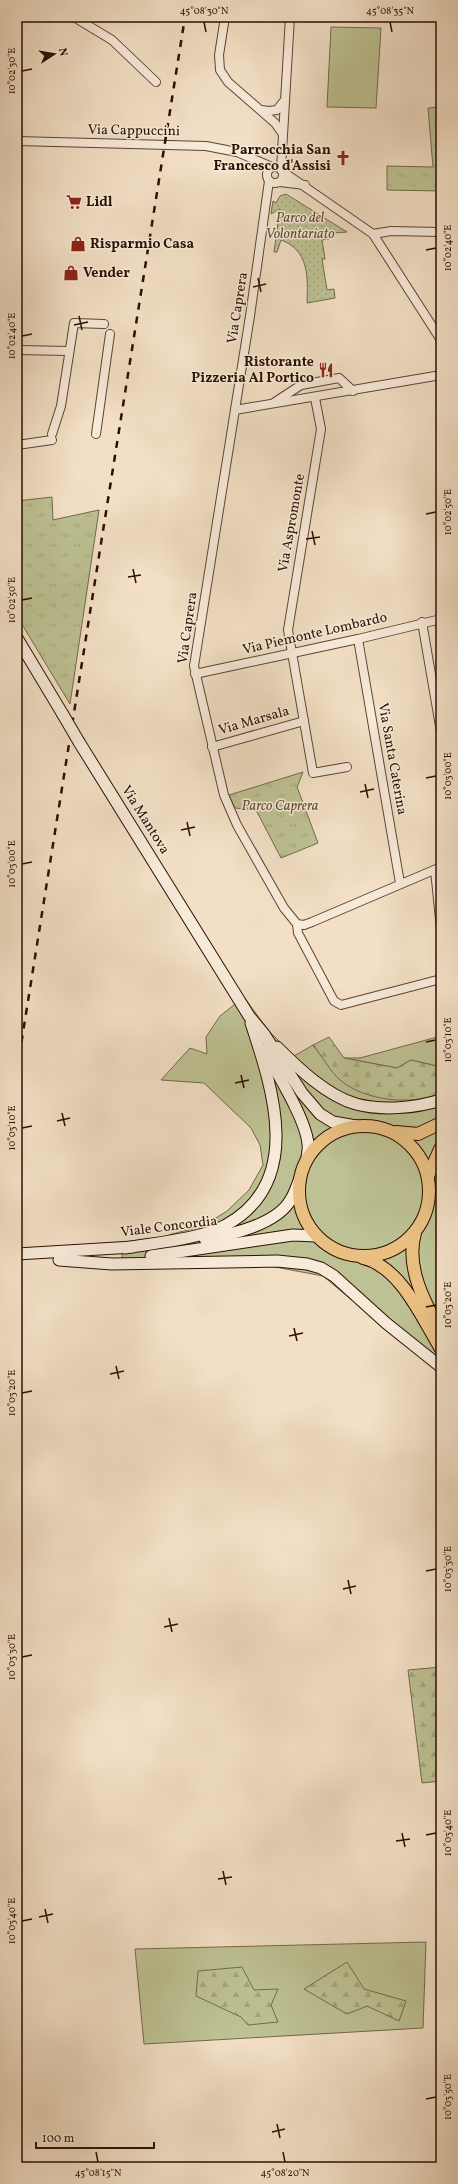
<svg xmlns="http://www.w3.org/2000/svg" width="458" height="2184" viewBox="0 0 458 2184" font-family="Vollkorn,serif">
<defs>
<pattern id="forest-firs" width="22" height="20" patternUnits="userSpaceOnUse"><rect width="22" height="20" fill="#bdc193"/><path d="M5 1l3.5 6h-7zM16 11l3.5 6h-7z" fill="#a3a57d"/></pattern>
<pattern id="park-tufts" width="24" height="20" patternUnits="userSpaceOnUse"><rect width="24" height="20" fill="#bdc193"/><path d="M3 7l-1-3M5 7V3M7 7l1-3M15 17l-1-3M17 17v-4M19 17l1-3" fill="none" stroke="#a3a57d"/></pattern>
<pattern id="garden-dots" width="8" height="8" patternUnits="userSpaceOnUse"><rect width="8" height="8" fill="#bdc193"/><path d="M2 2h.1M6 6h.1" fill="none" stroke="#a3a57d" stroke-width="1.8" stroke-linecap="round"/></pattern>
</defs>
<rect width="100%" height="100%" fill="#f2dfc5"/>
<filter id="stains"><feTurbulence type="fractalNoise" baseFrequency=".005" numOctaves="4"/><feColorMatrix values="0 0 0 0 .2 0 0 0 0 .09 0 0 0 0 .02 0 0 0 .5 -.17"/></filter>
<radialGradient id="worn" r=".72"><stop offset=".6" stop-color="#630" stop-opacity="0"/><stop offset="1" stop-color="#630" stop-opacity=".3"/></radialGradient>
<g fill="#bdc193" stroke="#74684a">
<path d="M331 27 381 28 376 108 327 107Z"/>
<path d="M244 997 268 1030 294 1056 313 1045 340 1079 437 1094 441 1093V1374L323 1276 270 1266 122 1261V1253L172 1234 203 1226 227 1211 249 1190 263 1165 260 1145 251 1128 204 1083 161 1080 190 1048 207 1054 206 1037 220 1016Z"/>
<path d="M441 1036V1067L411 1060 397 1068 344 1058H360Z"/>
<path d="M426 1942 423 2028 144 2044 135 1949Z"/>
</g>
<g fill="url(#forest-firs)" stroke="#74684a">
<path d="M329 1037 344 1058 397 1068 411 1060 441 1067V1093C412 1106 365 1101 340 1080 330 1071 322 1056 313 1045Z"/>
<path d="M441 1667V1781L422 1783 408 1670Z"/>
<path d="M347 1962 364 1989 406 2001 399 2021 367 2006 347 2014 304 1989Z"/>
<path d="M242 1967 254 1990 278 1989 271 2005 278 2022 248 2025 241 2017 196 1996 198 1971Z"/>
</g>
<g fill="url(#park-tufts)" stroke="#74684a">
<path d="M441 107V191L387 190V166L433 167 428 108Z"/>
<path d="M52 497 53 520 99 510 70 704 17 616V501Z"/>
<path d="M303 772 297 787 318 843 281 858 256 810 235 808 229 795Z"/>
</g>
<path fill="url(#garden-dots)" stroke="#74684a" d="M286 194 347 232 333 233V238L322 240 325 259H322L327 290 334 289 335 298 307 303C308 277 309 250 281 240L277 252H274L280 209 271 214 273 201 276 203 280 196Z"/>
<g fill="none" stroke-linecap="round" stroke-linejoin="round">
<defs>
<g id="minor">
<path d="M74 17 112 40 156 82"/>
<path d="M225 17 219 55 220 70 228 82 275 123 282 133"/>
<path d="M261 110 269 111 277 110 284 101"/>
<path d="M17 141 206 146 237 152 272 167"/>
<circle cx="275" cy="175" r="8"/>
<path d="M281 169 290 17"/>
<path d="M282 171 373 234 441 340"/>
<path d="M269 181 250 316 194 666 224 795 237 825 284 908 297 924 304 925 312 922 441 867"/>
<path d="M280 182 305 185"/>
<path d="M373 234 391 231 441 232"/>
<path d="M17 350 69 351"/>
<path d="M315 398 321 429 288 630 313 773 347 767"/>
<path d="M275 402 301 385 339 378 353 391"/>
<path d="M235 410 441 375"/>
<path d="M52 434 61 406 74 323 104 324"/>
<path d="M96 434 110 334"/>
<path d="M17 445 52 440"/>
<path d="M422 622 441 732"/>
<path d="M358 639 400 883"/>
<path d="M195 674 358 639 441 619"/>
<path d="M212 747 304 721"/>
<path d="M435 870 441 929"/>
<path d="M297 924 298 933 334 1001 341 1005 441 979"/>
</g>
<g id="secondary">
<path d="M17 638 62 713"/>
<path d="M79 742 249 1016 264 1034 302 1093 320 1114 333 1122 356 1126"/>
<path d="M277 1047C298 1068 327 1096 356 1104 382 1111 416 1108 441 1100"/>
<path d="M264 1049C276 1072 306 1119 308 1144 309 1149 307 1154 307 1159"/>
<path d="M205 1239C231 1235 278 1224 291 1199 295 1193 297 1185 300 1179"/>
<path d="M125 1248C154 1243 202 1239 226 1225 304 1182 273 1090 251 1023"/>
<path d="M17 1254 133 1247"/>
<path d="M151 1256 293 1235 317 1236"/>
<path d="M59 1260 112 1264 277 1261 307 1264 321 1268 334 1276 386 1323 441 1367"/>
</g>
<g id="primary">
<circle cx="364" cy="1191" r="65"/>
<path d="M396 1132 418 1134 441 1123"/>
<path d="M428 1176 441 1147"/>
<path d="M415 1233C405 1267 425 1303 441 1333"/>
<path d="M363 1258C401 1267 422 1318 441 1349"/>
</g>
</defs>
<use href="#minor" stroke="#5e4331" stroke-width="10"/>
<use href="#secondary" stroke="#2c0f00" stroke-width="13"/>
<use href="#primary" stroke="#2c0f00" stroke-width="14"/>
<use href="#minor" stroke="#f7ead9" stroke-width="8"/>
<use href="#secondary" stroke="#f7ead9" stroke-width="11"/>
<use href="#primary" stroke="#e9c082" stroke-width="12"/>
<g stroke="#2c0f00" stroke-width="2.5" stroke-dasharray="7 7" stroke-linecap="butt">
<path d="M17 1070 185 17"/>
<path d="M17 2144 21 2167"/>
</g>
<defs>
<path id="secondary-bridge" d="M62 713 79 742"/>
</defs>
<use href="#secondary-bridge" stroke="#2c0f00" stroke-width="13" stroke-linecap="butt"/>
<use href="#secondary-bridge" stroke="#f7ead9" stroke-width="11"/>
</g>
<path fill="none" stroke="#2c0f00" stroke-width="1.5" d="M204 22 206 32M390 22 392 32M22 71 32 69M426 250 436 248M258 278 261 292M253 287 266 284M79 316 82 330M74 325 88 322M22 336 32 334M426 514 436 512M312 531 315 545M306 539 320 537M133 569 136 583M128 577 141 575M22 600 32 598M426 778 436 776M365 784 368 798M360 792 374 789M187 822 190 836M181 830 195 827M22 864 32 862M426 1042 436 1040M241 1075 244 1088M235 1083 249 1080M62 1113 65 1126M57 1121 70 1118M22 1128 32 1126M426 1307 436 1305M294 1328 297 1341M289 1336 303 1333M116 1366 119 1379M110 1374 124 1371M22 1393 32 1391M426 1571 436 1569M348 1580 351 1594M343 1589 356 1586M169 1618 172 1632M164 1627 178 1624M22 1657 32 1655M402 1833 405 1847M426 1835 436 1833M396 1841 410 1839M223 1871 226 1885M218 1879 232 1877M45 1909 48 1923M39 1917 53 1914M22 1921 32 1919M426 2099 436 2097M277 2124 280 2138M272 2132 285 2129M96 2152 98 2162M283 2152 285 2162"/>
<defs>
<symbol id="church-bare" viewBox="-9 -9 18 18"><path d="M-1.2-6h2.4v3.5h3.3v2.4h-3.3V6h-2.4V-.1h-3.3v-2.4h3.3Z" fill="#8f2418" stroke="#f7ead9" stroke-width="2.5" paint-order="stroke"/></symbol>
<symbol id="supermarket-bare" viewBox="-9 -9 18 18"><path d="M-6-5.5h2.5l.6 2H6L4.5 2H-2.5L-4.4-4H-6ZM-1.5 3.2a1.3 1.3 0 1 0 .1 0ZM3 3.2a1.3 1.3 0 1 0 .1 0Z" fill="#8f2418" stroke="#f7ead9" stroke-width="2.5" paint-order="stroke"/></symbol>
<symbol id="shop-bare" viewBox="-9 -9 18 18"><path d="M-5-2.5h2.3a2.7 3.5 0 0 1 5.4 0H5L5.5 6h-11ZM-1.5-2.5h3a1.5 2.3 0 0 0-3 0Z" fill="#8f2418" stroke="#f7ead9" stroke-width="2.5" paint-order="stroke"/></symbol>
<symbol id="restaurant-bare" viewBox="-9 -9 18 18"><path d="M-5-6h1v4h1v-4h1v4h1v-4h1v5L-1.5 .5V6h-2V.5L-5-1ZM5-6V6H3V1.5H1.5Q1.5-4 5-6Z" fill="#8f2418" stroke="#f7ead9" stroke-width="2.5" paint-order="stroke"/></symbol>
</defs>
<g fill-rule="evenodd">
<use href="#church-bare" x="332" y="147" width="22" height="22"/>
<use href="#supermarket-bare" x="63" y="191" width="22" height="22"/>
<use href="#shop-bare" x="67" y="233" width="22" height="22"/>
<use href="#shop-bare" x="60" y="262" width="22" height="22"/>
<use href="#restaurant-bare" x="315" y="359" width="22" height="22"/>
</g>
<g text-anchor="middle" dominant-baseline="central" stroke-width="3" stroke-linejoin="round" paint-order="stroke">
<g font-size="14" fill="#2c0f00" stroke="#f7ead9">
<text transform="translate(134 131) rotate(1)">Via Cappuccini</text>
<text transform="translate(238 308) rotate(-81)">Via Caprera</text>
<text transform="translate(292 523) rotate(-80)">Via Aspromonte</text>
<text transform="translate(188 628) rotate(-82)">Via Caprera</text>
<text transform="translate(315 634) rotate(-13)">Via Piemonte Lombardo</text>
<text transform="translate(254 721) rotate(-16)">Via Marsala</text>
<text transform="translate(392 759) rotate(80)">Via Santa Caterina</text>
<text transform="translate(145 820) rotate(58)">Via Mantova</text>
<text transform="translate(169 1227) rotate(-7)">Viale Concordia</text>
</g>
<g font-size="14" font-weight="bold" fill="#2c0f00" stroke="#f7ead9" text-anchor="start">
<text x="331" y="150" text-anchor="end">Parrocchia San<tspan x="331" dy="16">Francesco d'Assisi</tspan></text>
<text x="86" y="202">Lidl</text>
<text x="90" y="244">Risparmio Casa</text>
<text x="83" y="273">Vender</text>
<text x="314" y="362" text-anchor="end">Ristorante<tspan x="314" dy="16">Pizzeria Al Portico</tspan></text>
</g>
<g font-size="14" font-style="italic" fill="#5f4d33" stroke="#f7ead9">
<text x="300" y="218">Parco del<tspan x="300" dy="16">Volontariato</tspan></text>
<text x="280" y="806">Parco Caprera</text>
</g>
</g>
<rect width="458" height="2184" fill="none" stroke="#f2dfc5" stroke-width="44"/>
<g transform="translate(54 54) rotate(78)" stroke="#f7ead9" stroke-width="3" paint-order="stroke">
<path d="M0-3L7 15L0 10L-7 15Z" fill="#2c0f00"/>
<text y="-6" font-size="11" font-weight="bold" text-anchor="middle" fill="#2c0f00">N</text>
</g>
<path d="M36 2142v6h118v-6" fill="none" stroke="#2c0f00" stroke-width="2"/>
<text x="42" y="2142" font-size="12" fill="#2c0f00" stroke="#f7ead9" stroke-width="3" paint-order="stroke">100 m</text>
<rect x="22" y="22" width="414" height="2140" fill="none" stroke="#2c0f00" stroke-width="1.5"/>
<g font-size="10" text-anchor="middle" fill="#2c0f00">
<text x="204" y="14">45°08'30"N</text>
<text x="390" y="14">45°08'35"N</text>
<text transform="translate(11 71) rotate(-90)" y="4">10°02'30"E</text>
<text transform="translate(447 248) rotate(-90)" y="4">10°02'40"E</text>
<text transform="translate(11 336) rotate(-90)" y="4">10°02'40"E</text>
<text transform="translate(447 512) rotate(-90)" y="4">10°02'50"E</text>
<text transform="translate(11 600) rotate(-90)" y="4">10°02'50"E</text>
<text transform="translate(447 776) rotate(-90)" y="4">10°03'00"E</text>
<text transform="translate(11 864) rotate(-90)" y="4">10°03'00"E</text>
<text transform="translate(447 1040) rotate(-90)" y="4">10°03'10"E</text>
<text transform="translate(11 1128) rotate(-90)" y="4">10°03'10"E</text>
<text transform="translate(447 1305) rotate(-90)" y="4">10°03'20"E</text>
<text transform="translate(11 1393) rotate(-90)" y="4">10°03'20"E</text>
<text transform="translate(447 1569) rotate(-90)" y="4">10°03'30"E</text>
<text transform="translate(11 1657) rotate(-90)" y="4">10°03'30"E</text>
<text transform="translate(447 1833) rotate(-90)" y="4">10°03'40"E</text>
<text transform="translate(11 1921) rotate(-90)" y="4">10°03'40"E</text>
<text transform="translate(447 2097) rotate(-90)" y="4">10°03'50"E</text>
<text x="98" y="2176">45°08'15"N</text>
<text x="285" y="2176">45°08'20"N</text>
</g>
<rect width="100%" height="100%" filter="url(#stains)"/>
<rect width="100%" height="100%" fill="url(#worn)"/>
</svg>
